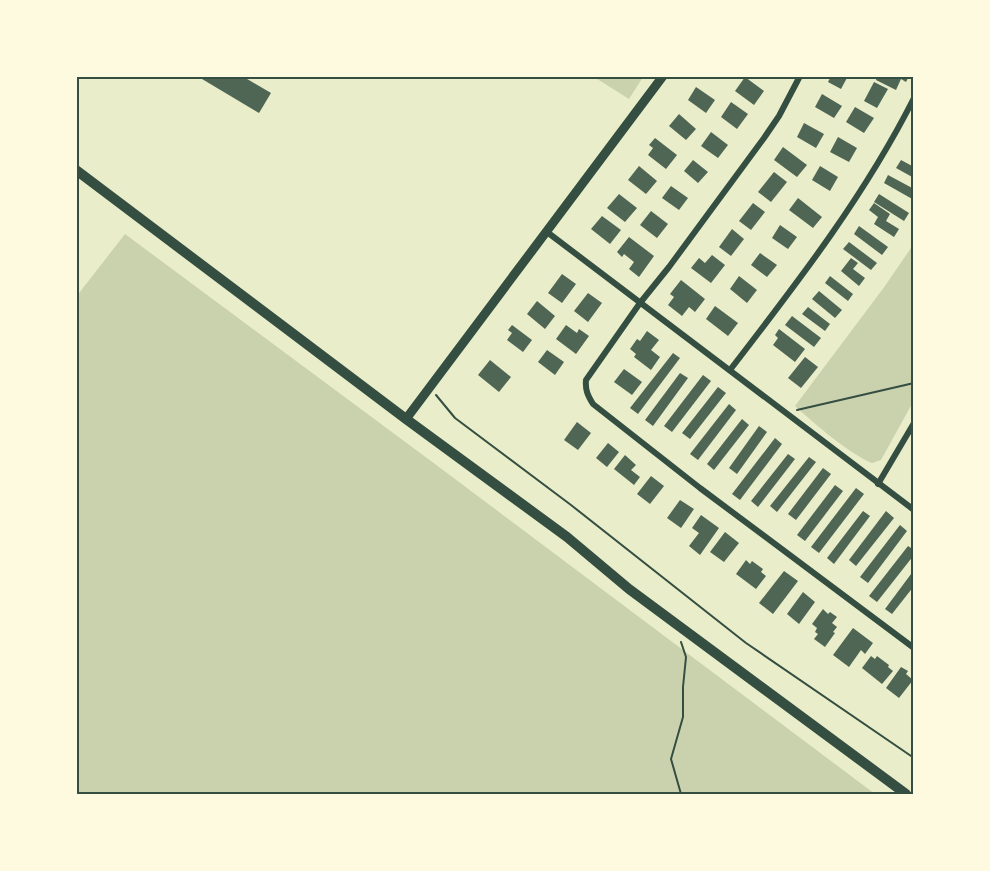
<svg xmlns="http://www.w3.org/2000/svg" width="990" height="871" viewBox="0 0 990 871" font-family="'Libre Baskerville',serif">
<rect width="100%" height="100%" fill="#e9edc9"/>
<g fill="#cad2ad">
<path d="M594 77H643L629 99Z"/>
<path d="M125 234 435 464 875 794H77L76 297Z"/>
<path d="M913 245V402L881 460 872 463C848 453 815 424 795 406L885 286Z"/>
</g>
<g fill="#4f6655">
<path d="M197 76H242L271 93 259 113Z"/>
<path d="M831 76H848L841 89 828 82Z"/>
<path d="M877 76H909L906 82 901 79 896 90 876 80Z"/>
<path d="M745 77 764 91 754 105 735 91Z"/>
<path d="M874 82 888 89 877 108 864 101Z"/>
<path d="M696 87 715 100 706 113 688 100Z"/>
<path d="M822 94 842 106 834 118 815 107Z"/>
<path d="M731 102 748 114 737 129 721 117Z"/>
<path d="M855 107 874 118 864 133 846 122Z"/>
<path d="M679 114 696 129 686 140 669 126Z"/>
<path d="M804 123 824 134 816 148 797 137Z"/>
<path d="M711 132 728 145 718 158 701 146Z"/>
<path d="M838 137 857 148 849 162 830 152Z"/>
<path d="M655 138 677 155 666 169 648 155 653 148 649 145Z"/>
<path d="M783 147 807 165 797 177 774 160Z"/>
<path d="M693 160 708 172 698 183 684 171Z"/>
<path d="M901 160 914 167V178L896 168Z"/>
<path d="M639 166 657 181 646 194 628 180Z"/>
<path d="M820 166 838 177 830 191 812 180Z"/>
<path d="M774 172 787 182 771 202 758 192Z"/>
<path d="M888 175 914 189V200L884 183Z"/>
<path d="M671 186 688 198 679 210 662 198Z"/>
<path d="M619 194 637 208 625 222 607 208Z"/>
<path d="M879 194 909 213 904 221 874 202Z"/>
<path d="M798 198 822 217 813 228 789 210Z"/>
<path d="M753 203 765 212 751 230 739 221Z"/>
<path d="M874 203 890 214 886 221 899 229 894 237 874 224 878 217 869 210Z"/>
<path d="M651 211 668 224 657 238 640 225Z"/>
<path d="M602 216 621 230 610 244 591 229Z"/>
<path d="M780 225 797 237 788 249 772 238Z"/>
<path d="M859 226 888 247 882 255 854 234Z"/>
<path d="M732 229 744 239 731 256 719 247Z"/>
<path d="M629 237 654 256 639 277 629 269 634 262 624 254 622 257 617 252Z"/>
<path d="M849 242 877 263 871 270 843 249Z"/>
<path d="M760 253 777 265 767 277 751 265Z"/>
<path d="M712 255 725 265 711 283 691 268 699 258 705 263Z"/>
<path d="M851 258 858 263 853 269 865 278 859 286 841 271Z"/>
<path d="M562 274 576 284 562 303 548 293Z"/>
<path d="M739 276 757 290 747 303 730 289Z"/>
<path d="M830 276 853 294 848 301 825 283Z"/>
<path d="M681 280 705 299 695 312 689 307 682 316 668 305 674 297 670 294Z"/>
<path d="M819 291 842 310 835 318 812 299Z"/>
<path d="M588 293 602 303 588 322 574 311Z"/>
<path d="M537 301 555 316 545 329 527 314Z"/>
<path d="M715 306 738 323 728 336 706 319Z"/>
<path d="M808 307 830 324 825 331 802 314Z"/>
<path d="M792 316 821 338 814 347 785 325Z"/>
<path d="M512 325 532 340 523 352 507 340 512 333 508 330Z"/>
<path d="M566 325 577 333 579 329 589 336 576 354 556 339Z"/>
<path d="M779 329 805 349 795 362 773 345 778 338 775 335Z"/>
<path d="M647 331 659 340 651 350 660 357 651 370 634 357 636 354 630 349 637 339 640 341Z"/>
<path d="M547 350 564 362 555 375 538 362Z"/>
<path d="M673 353 680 358 638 414 630 408Z"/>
<path d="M805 357 818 367 801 388 788 378Z"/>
<path d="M490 360 511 377 499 392 478 375Z"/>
<path d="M624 369 642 382 632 395 614 382Z"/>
<path d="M680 373 688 378 653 426 645 420Z"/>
<path d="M703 375 711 381 672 432 664 426Z"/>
<path d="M718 387 726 393 690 439 682 433Z"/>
<path d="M729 404 736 410 698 460 690 454Z"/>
<path d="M742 419 749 425 714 470 707 464Z"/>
<path d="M577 422 591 433 578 450 564 440Z"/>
<path d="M759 426 767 432 737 474 729 468Z"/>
<path d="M775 438 782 444 740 500 732 494Z"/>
<path d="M608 443 619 452 607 467 596 458Z"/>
<path d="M788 454 795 459 758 507 751 501Z"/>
<path d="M625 455 636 465 631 470 640 477 634 485 614 469Z"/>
<path d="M809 457 816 462 777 512 770 506Z"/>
<path d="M823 468 831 474 796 520 788 514Z"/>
<path d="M651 476 664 486 650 504 637 494Z"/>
<path d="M835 485 843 491 805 541 797 535Z"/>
<path d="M856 488 864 494 819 553 811 547Z"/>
<path d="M680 500 694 509 681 528 667 518Z"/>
<path d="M863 511 870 516 834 564 827 558Z"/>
<path d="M886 511 894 518 856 566 849 560Z"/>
<path d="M701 515 719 528 700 555 689 546 699 533 692 528Z"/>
<path d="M900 525 907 531 868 583 860 577Z"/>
<path d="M725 532 739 543 724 562 710 552Z"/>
<path d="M908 546 914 550V555L877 602 869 596Z"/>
<path d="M746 560 750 564 752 561 763 569 761 572 766 576 756 589 736 574Z"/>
<path d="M914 570V586L892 614 885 609Z"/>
<path d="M784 571 798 581 773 614 759 603Z"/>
<path d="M803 592 815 602 799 624 787 614Z"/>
<path d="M823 609 828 614 830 612 837 617 832 623 837 627 833 632 835 633 825 647 814 639 818 634 815 632 817 628 812 624Z"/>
<path d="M853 628 873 643 865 654 861 650 849 667 833 655Z"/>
<path d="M871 656 875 659 877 656 889 665 888 667 893 671 882 684 862 668Z"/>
<path d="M901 667 908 671 906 674 913 680 899 698 886 688Z"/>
</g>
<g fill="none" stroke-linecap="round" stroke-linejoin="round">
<g stroke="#344e41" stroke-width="2">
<path d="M436 395 455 418 571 505 746 643 914 758"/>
<path d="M797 410 914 383"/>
<path d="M681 794 671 759 683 717V687L686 657 681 642"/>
</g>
<g stroke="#344e41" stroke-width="6">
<path d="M800 76 779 116 764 138 669 267 640 303 586 380C585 390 588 396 593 404L700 488 914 648"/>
<path d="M547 232 914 510"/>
<path d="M730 370C797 283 864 197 914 98"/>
<path d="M878 484 914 423"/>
</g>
<path stroke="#344e41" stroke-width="9" d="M406 419 663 76"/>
<path stroke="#344e41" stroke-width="10" d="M76 170 406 419 567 537 629 589 906 794"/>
</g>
<rect width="990" height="871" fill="none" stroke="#fefae0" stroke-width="156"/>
<rect x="78" y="78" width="834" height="715" fill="none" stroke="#344e41" stroke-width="2"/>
</svg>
